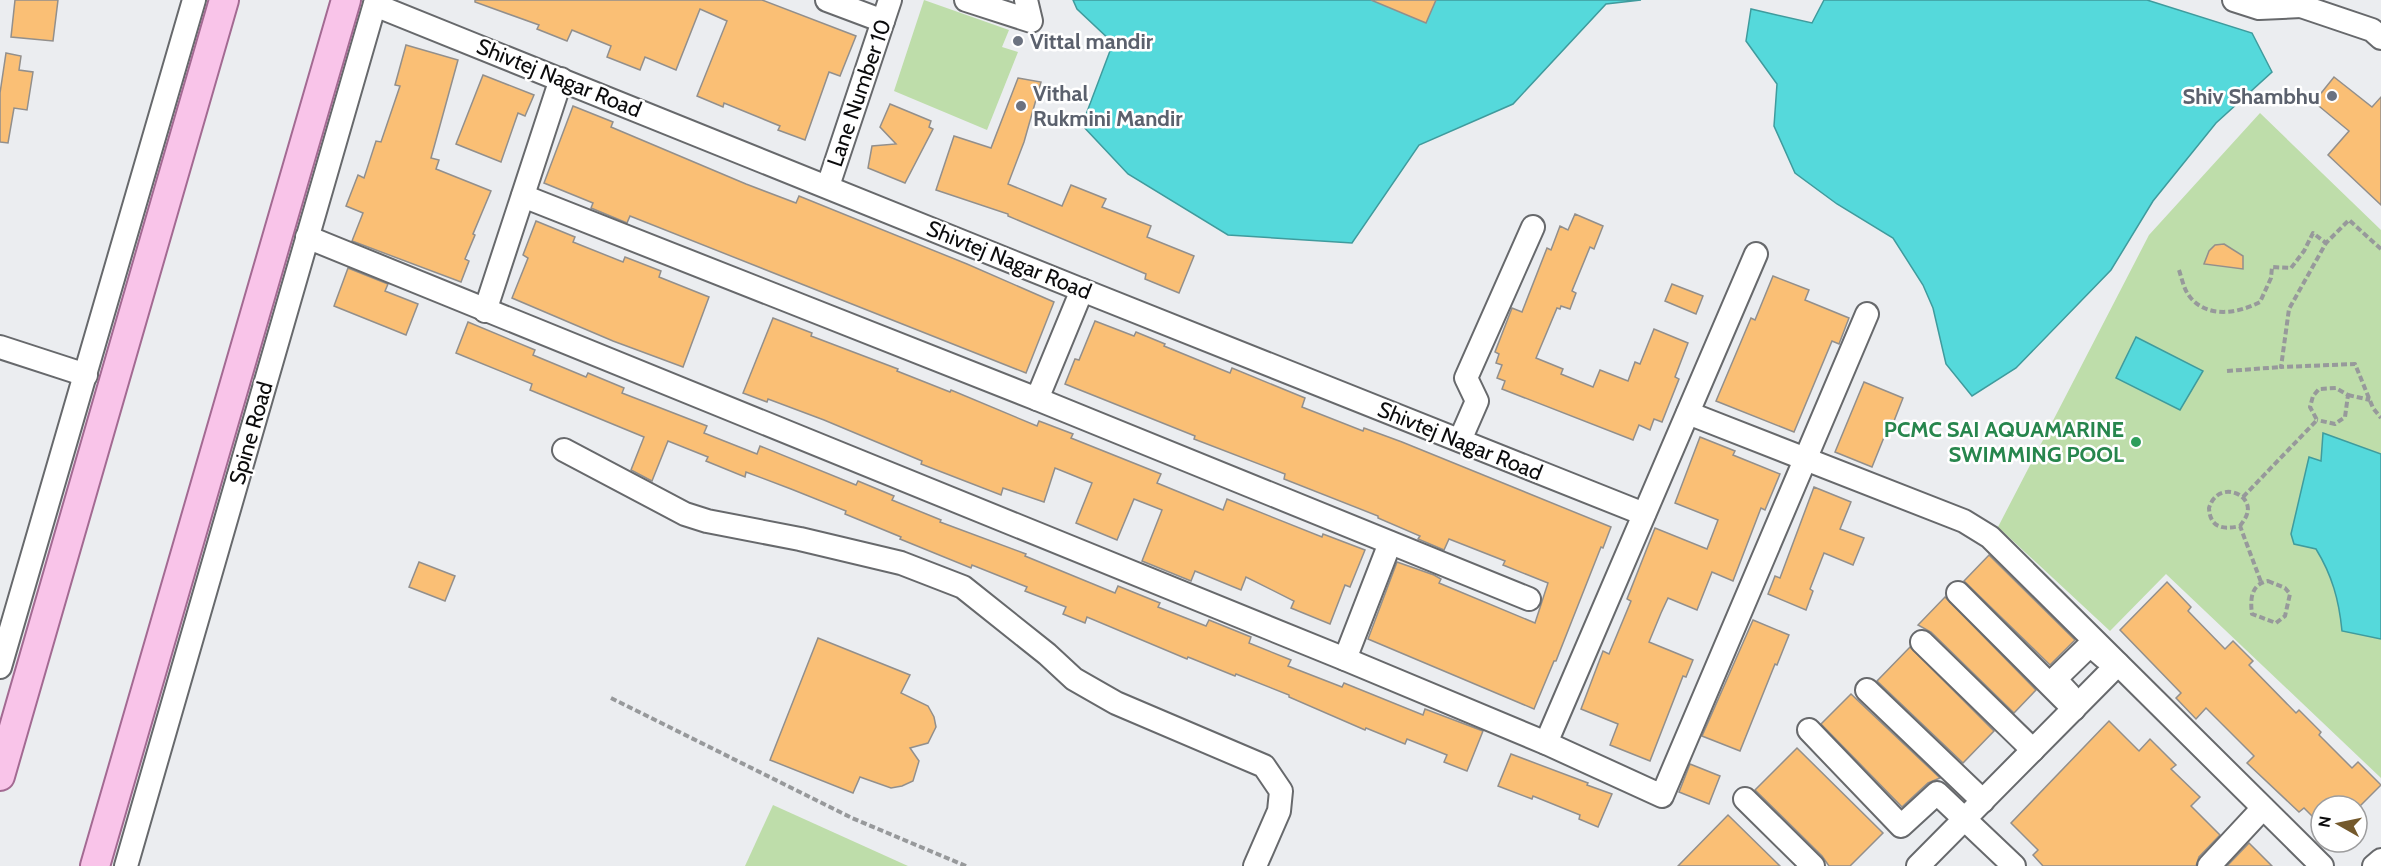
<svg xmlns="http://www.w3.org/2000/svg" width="2381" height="866" viewBox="0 0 2381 866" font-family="Cabin,sans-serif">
<rect width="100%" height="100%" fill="#ebedf0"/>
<g fill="#beddaa">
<path d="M924 0 1009 30 1002 47 1018 52 987 130 894 91Z"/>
<path d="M2260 113 2381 230V778L2166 574 2110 631 1998 527 2149 235Z"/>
<path d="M773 805 908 866H745Z"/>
</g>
<g fill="#55d9db" stroke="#3f9b9d" stroke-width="1.5">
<path d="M1073 0H1641L1606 4 1513 104 1419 145 1352 243 1228 235 1128 174 1082 125 1113 43 1077 9Z"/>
<path d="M1824 0H2147L2252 33 2272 72 2216 123 2153 201 2111 270 2016 368 1972 396 1946 364 1933 308 1923 285 1893 238 1837 204 1795 173 1774 126 1777 84 1746 41 1751 9 1812 23Z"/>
<path d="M2136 337 2203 371 2180 410 2116 378Z"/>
<path d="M2323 433 2381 454V639L2342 631C2339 600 2332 575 2316 549L2294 544 2291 534 2309 457 2321 461Z"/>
</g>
<g fill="#fabf75" stroke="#928f8c" stroke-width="1.5">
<path d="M15 0H58L53 41 11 37Z"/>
<path d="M475 0H762L856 36 840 76 829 72 805 140 778 130 780 126 724 103 723 107 697 96 727 21 700 9 676 70 645 57 640 70 607 57 611 46 572 30 567 41 537 29 539 25 475 2Z"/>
<path d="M1371 0H1436L1426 23Z"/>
<path d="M406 45 458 60 431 158 439 160 436 169 491 191 473 234 475 235 465 259 469 261 461 282 352 241 363 213 346 206 358 175 364 178 376 141 381 142 400 86 395 85Z"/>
<path d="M6 53 21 56 19 70 33 72 27 110 14 108 8 143 0 142V93Z"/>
<path d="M483 75 534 95 525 116 518 113 501 162 456 144Z"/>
<path d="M2334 77 2372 107 2381 97V205L2328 155 2349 131 2314 102Z"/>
<path d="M1018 78 1041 82 1024 142 1008 184 1062 206 1071 185 1106 199 1102 207 1151 226 1147 237 1194 256 1179 293 1145 279 1146 274 1008 216V214L936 190 954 136 991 148Z"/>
<path d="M890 104 931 121 929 127 933 129 905 183 868 168 872 146 896 144 880 127Z"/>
<path d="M573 106 613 122 611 127 746 184 796 203 799 196 967 264 1054 302 1026 373 630 216 627 223 591 208 593 203 544 183Z"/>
<path d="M1575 214 1603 226 1594 249 1590 247 1572 291 1576 293 1570 309 1561 306 1560 309 1557 308 1536 358 1563 369 1561 374 1593 387 1600 370 1628 381 1635 362 1640 364 1654 329 1688 343 1675 377 1679 379 1662 422 1654 419 1650 430 1639 425 1633 440 1502 389 1505 381 1497 378 1502 365 1496 363 1499 354 1495 352 1512 308 1522 312 1547 248 1551 250 1560 226 1568 230Z"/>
<path d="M536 221 575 237 573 242 623 262 625 257 661 271 659 277 709 297 683 367 613 341 512 298 528 258 523 255Z"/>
<path d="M2224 244 2243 256V269L2204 264 2209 251 2215 245Z"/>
<path d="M348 268 388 284 385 291 418 304 406 335 334 306Z"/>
<path d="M1773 276 1809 290 1805 300 1849 318 1839 344 1832 341 1794 432 1716 401 1751 318 1755 320Z"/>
<path d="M1672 284 1703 296 1696 314 1665 301Z"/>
<path d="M773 318 812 333 811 336 898 369 897 371 950 392 951 390 1037 426 1039 421 1073 434 1071 438 1161 474 1157 483 1223 510 1227 499 1322 537 1323 534 1365 550 1350 587 1345 585 1330 624 1291 608 1294 601 1246 577 1241 590 1195 571 1191 581 1142 561 1162 510 1134 499 1117 540 1076 523 1092 483 1055 468 1044 502 1003 488 1001 495 921 464 922 461 824 420 768 399 767 402 743 393Z"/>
<path d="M1095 321 1134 336 1136 332 1165 344 1164 346 1230 373 1232 368 1305 398 1302 407 1363 431 1364 428 1402 442 1611 527 1603 548 1601 547 1556 661H1554L1534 709 1368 639 1397 562 1434 575 1441 579 1439 583 1535 623 1548 583 1503 565 1505 561 1449 539 1444 550 1418 539 1420 536 1378 518V516L1284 479 1285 474 1194 439 1195 436 1065 384 1075 359 1079 360Z"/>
<path d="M468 322 535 350 533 355 586 377 588 373 624 388 622 393 707 426 704 433 757 454 760 446 856 485 858 481 894 496 892 500 941 520 940 522 1026 554 1025 556 1115 593 1118 586 1160 603 1158 607 1206 626 1209 620 1251 637 1249 643 1291 660 1288 666 1342 687 1344 683 1423 715 1425 709 1483 731 1467 771 1444 762 1447 755 1407 739 1405 744 1366 728 1365 730 1289 697V695L1236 674 1235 676 1188 657 1187 659 1087 617 1085 623 1063 614 1066 607 1025 591 1027 587 972 565 971 568 900 539 901 537 845 514 846 511 791 489 746 472 745 477 706 461 708 457 668 441 652 481 650 480 631 470 644 437 530 390 532 384 456 353Z"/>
<path d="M1864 382 1903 398 1894 421 1891 420 1872 467 1835 452Z"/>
<path d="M1700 437 1735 451 1733 455 1780 474 1765 510 1761 508 1733 581 1712 572 1697 610 1668 598 1661 613 1649 642 1693 660 1686 677 1683 676 1650 761 1610 745 1618 724 1581 709 1603 651 1609 654 1631 601 1627 599 1655 528 1707 549 1718 520 1675 503Z"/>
<path d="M1814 487 1851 502 1840 529 1864 538 1853 565 1824 553 1810 589 1813 591 1806 610 1768 594 1775 576 1780 578Z"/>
<path d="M1989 555 2075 640 2050 665 1964 581Z"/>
<path d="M419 562 455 576 445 601 409 587Z"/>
<path d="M2167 582 2191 607 2188 611 2225 649 2233 641 2253 661 2249 665 2296 713 2299 710 2321 732 2319 735 2352 768 2358 762 2381 785 2360 806H2321V825L2304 808 2299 812 2247 763 2254 756 2206 708 2196 719 2176 698 2181 693 2120 630Z"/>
<path d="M1945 597 2036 690 2014 713 1931 632 1918 625Z"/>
<path d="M1753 620 1789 635 1777 665 1775 664 1740 751 1702 736Z"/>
<path d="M818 638 910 675 901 693 928 706 934 717 936 727 928 743 910 748 919 761 913 781 902 786 891 788 860 777 853 793 770 760Z"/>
<path d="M1910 647 1994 731 1963 763 1877 681Z"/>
<path d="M1851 694 1940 778 1928 783 1902 807 1821 724Z"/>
<path d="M2109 721 2139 751 2150 739 2176 765 2171 769 2200 797 2191 806 2220 835 2199 857 2196 866H2043L2033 855 2038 850 2011 823Z"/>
<path d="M1797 748 1883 833 1850 866H1829L1822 856 1755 790Z"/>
<path d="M1511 754 1588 783 1587 785 1612 794 1598 827 1579 819 1580 815 1533 796 1532 799 1498 786Z"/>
<path d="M1690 764 1720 776 1709 804 1679 792Z"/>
<path d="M1728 815 1780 866H1678Z"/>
<path d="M2249 843 2272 866H2227Z"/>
</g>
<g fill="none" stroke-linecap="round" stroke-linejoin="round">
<defs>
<g id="minor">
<path d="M827 0 883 21"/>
<path d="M966 0 1031 21 1026 0"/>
<path d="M2234 0 2259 8 2301 6"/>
<path d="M2292 0 2301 6 2372 30 2381 38"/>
<path d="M375 5 1082 290 1644 514"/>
<path d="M828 186 890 0"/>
<path d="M523 196 1037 399 1529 599"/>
<path d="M307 237 1345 659 1546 743 1662 796 1867 314"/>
<path d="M485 311 561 79"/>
<path d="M0 347 86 375"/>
<path d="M1037 399 1082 290"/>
<path d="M1688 413 1964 521 1990 537 2322 866"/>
<path d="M1460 440 1477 401 1466 378 1533 227"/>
<path d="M564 450 685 514 707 521 800 539 901 563 963 587 1047 654 1074 679 1116 703 1264 766 1281 791 1279 811 1255 866"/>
<path d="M1958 593 2074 709"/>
<path d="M1922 642 2033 750"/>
<path d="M1345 659 1390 543"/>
<path d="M0 667 194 0"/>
<path d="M1867 690 1983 801"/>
<path d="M2069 694 2055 679 2090 645 2105 658"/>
<path d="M1809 730 1901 826 1937 793 2014 866"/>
<path d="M1546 743 1756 254"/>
<path d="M1745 799 1813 866"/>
<path d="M126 866 376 0"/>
<path d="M1918 866 2118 664"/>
<path d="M2209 866 2263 808"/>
<path d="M2374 866 2381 860"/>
</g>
<g id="major">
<path d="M0 776 224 0"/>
<path d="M95 866 346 0"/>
</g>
</defs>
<use href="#minor" stroke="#67696c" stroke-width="26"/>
<use href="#major" stroke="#a36a92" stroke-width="32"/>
<g stroke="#97999b" stroke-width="4" stroke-dasharray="6 3" stroke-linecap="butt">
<path d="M2381 249 2349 220 2326 243 2289 309 2281 367 2355 364 2373 408 2381 418"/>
<path d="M2179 270C2182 279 2184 290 2190 297 2208 319 2239 313 2260 302L2271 278 2272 267 2291 268 2304 251 2313 233 2326 243"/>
<path d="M2227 371 2281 367"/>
<path d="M2348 395 2370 400"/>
<path d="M2243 497 2317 420 2310 407 2313 396 2319 389 2336 388 2348 395 2345 417 2335 424 2317 420"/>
<path d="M2240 526C2242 523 2246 518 2247 514 2254 494 2218 479 2209 508 2210 528 2223 530 2240 526L2261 582"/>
<path d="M2268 581 2285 588 2290 594 2285 616 2276 623 2252 614C2250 599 2251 584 2268 581Z"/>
<path d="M611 698 852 818 966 866"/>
</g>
<use href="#minor" stroke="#fff" stroke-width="22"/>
<use href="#major" stroke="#f9c4e9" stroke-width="28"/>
</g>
<g fill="#6b7280" stroke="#fff" stroke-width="2">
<circle cx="1018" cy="41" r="6"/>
<circle cx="2332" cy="96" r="6"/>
<circle cx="1021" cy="106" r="6"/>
</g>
<circle fill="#2e9e5b" stroke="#fff" stroke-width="2" cx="2136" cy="442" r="6"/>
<g text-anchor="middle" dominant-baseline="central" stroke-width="5" stroke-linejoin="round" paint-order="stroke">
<g font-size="22" font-weight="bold" fill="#5b616d" stroke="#fff" text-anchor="start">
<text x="1030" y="41">Vittal mandir</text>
<text x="1033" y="93">Vithal<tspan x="1033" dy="25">Rukmini Mandir</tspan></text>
<text x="2320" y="96" text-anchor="end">Shiv Shambhu</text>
</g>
<g font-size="22" fill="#0b0b0c" stroke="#fff">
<text transform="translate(559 78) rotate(22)">Shivtej Nagar Road</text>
<text transform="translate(859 93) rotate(-71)">Lane Number 10</text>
<text transform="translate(1009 260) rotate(22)">Shivtej Nagar Road</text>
<text transform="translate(251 433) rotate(-74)">Spine Road</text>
<text transform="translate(1460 441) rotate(22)">Shivtej Nagar Road</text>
</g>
<g font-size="22" font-weight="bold" fill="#27864d" stroke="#fff" text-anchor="end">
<text x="2124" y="429">PCMC SAI AQUAMARINE<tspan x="2124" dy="25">SWIMMING POOL</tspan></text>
</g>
</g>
<g transform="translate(2339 824) rotate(279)"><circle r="28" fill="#ffffff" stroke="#9d9d9e" stroke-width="1.5"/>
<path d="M0-4.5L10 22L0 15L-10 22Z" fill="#74592c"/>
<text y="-9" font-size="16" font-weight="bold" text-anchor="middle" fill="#0b0b0c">N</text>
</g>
</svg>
